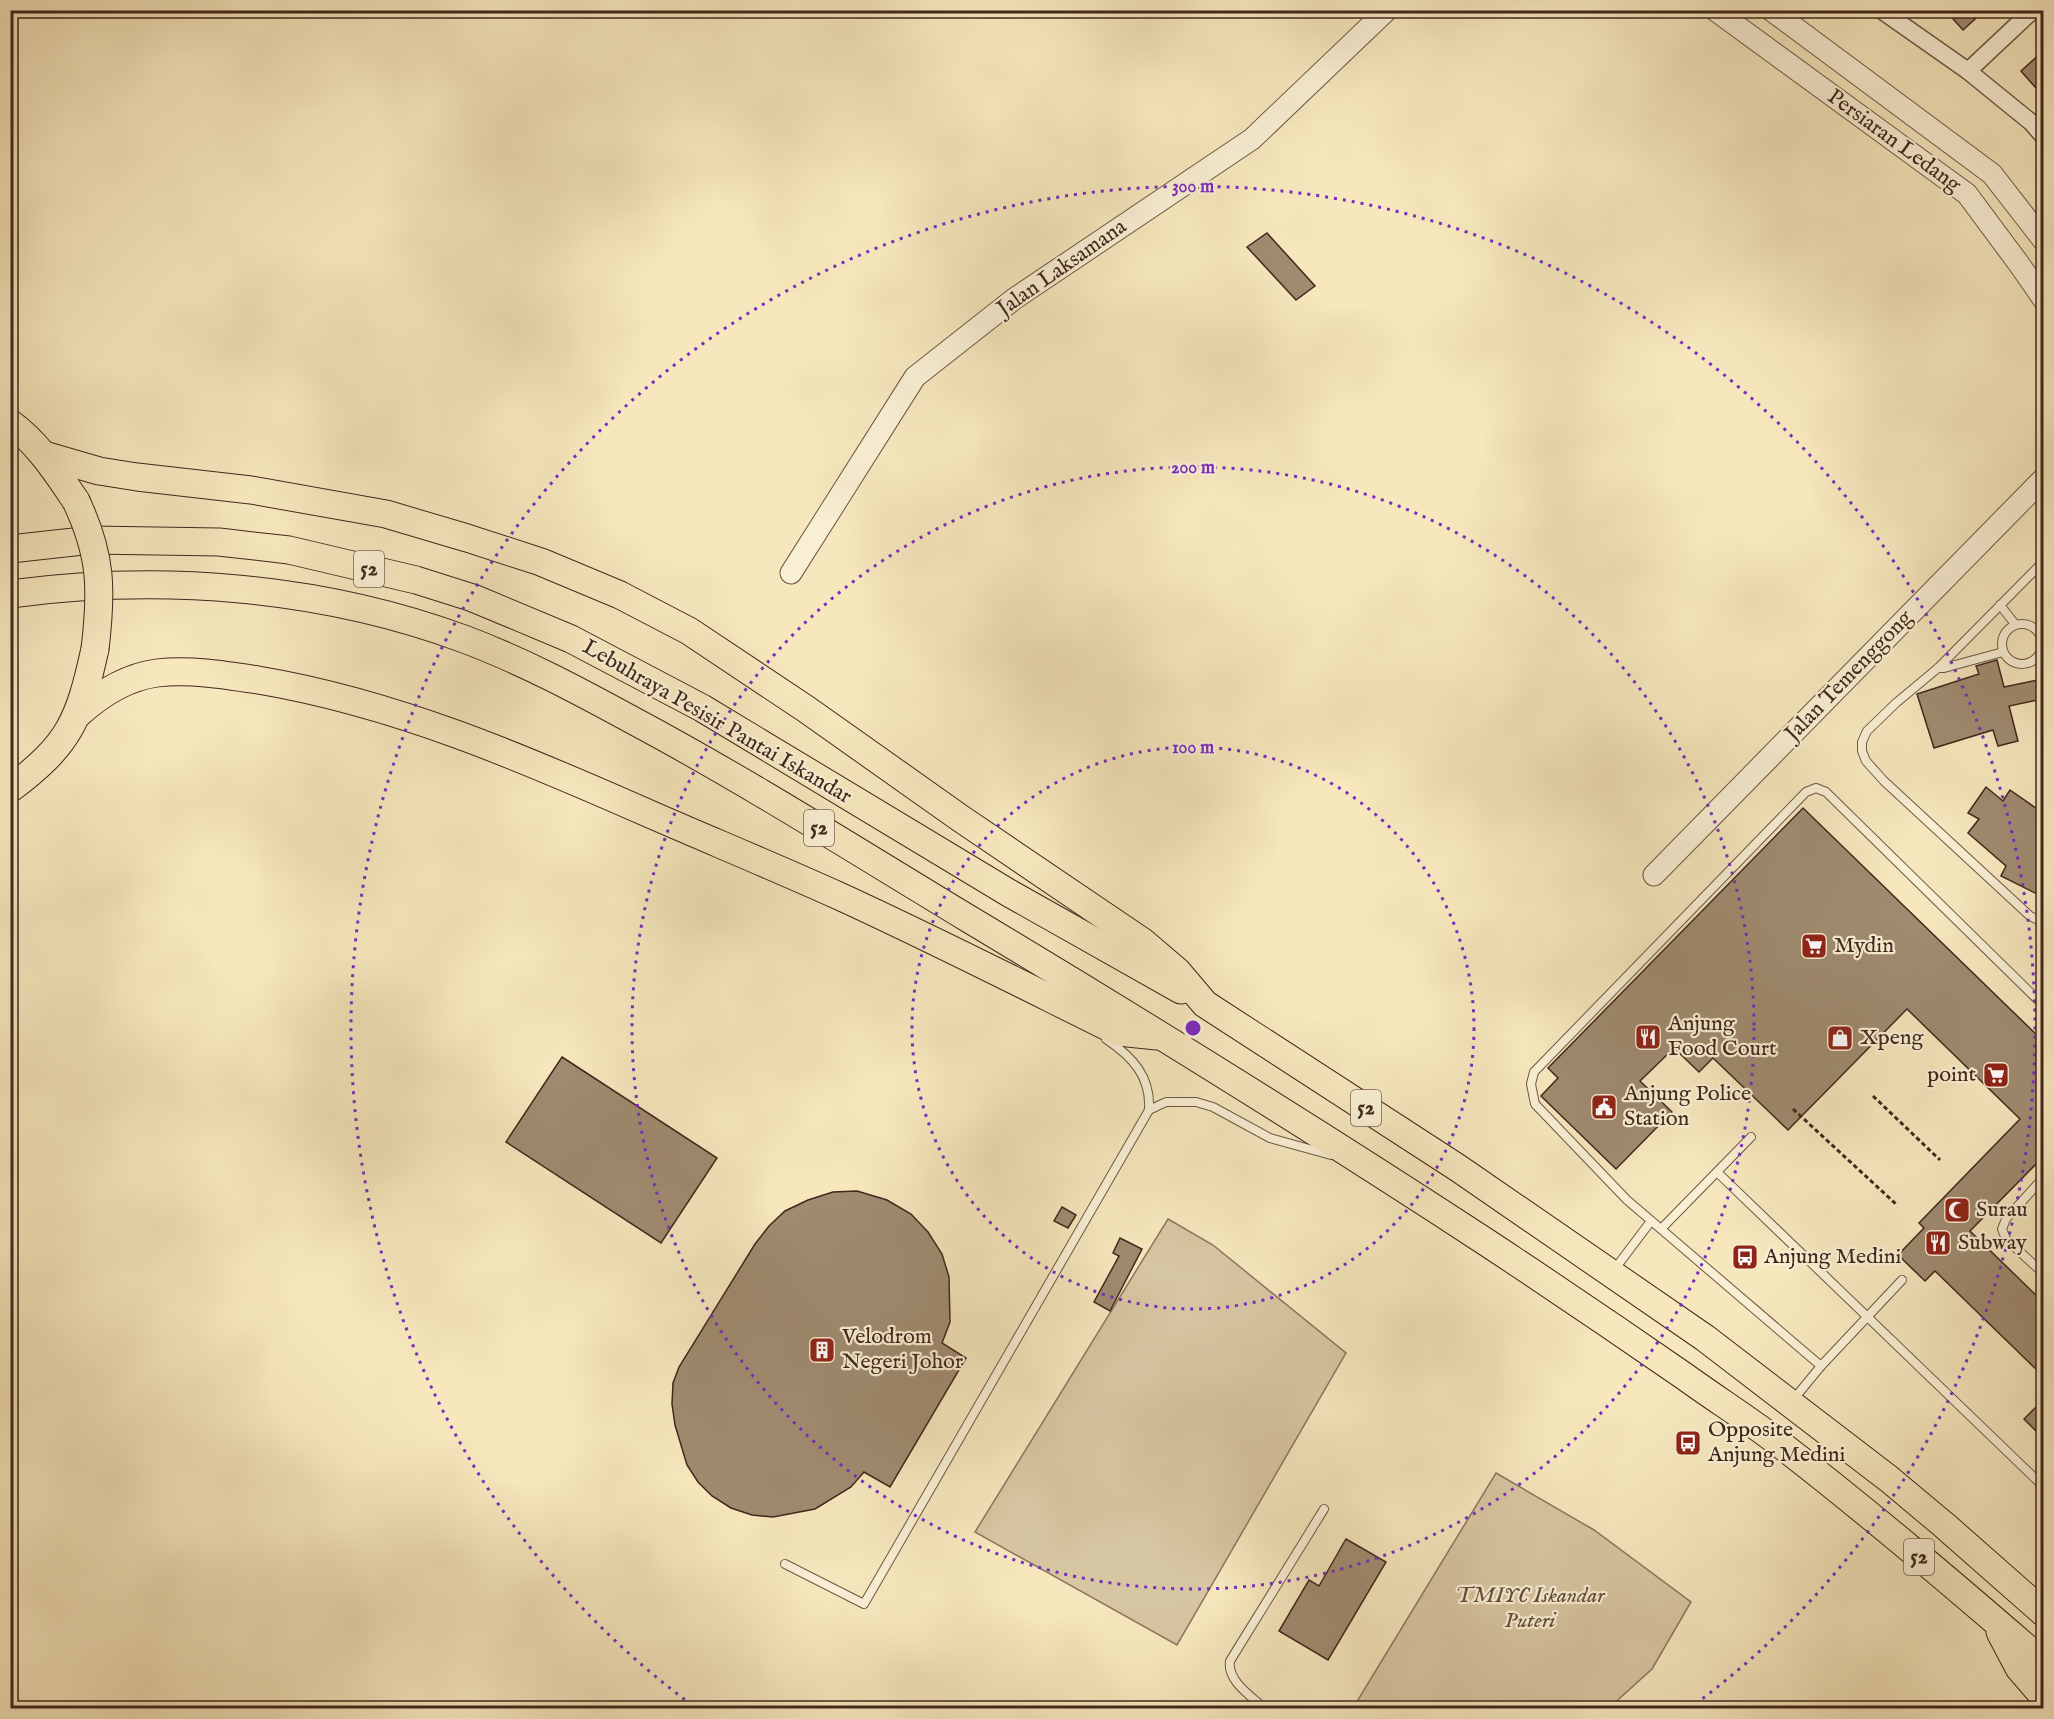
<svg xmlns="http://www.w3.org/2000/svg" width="2054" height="1719" viewBox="0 0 2054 1719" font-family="'IM FELL English',serif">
<rect width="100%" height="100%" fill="#f6e7bd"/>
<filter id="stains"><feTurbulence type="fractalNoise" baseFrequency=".00333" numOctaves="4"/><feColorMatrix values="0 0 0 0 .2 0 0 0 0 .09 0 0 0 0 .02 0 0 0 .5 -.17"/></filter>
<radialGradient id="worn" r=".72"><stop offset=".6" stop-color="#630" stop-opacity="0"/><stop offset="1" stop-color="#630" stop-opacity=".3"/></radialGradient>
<g fill="#d7c6a2" stroke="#8c765f" stroke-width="1.5">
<path d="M1168 1219 1213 1245 1346 1353 1177 1645 975 1532Z"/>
<path d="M1496 1473 1594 1530 1691 1602 1652 1669 1609 1708H1353Z"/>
</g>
<g fill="#9f8b70" stroke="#41271c" stroke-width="1.5">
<path d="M1945 10H1985L1963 30Z"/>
<path d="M2043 51V96L2021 71Z"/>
<path d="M1267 233 1315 286 1296 300 1247 247Z"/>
<path d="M1997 660 2004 687 2043 679V699L2009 706 2018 741 1998 746 1993 730 1934 748 1917 694 1979 674 1976 666Z"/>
<path d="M1986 787 2003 801 2010 790 2043 813V897L2001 876 2006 866 1968 833 1979 819 1968 813Z"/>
<path d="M1803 808 2043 1041V1157L1970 1231 2043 1302V1376L1935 1271 1925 1281 1898 1255 1924 1228 1919 1223 2020 1119 1907 1009 1788 1130 1713 1058 1699 1072 1674 1048 1640 1081 1672 1112 1616 1169 1541 1096 1558 1078 1548 1068Z"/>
<path d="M562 1057 717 1158 661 1243 506 1142Z"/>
<path d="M857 1191 887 1200 911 1214 928 1232 942 1254 949 1277 950 1322 942 1343 966 1358 890 1487 864 1472 851 1487 815 1509 773 1517 752 1515 731 1508 712 1496 698 1482 687 1465 675 1425 672 1404 673 1383 679 1367 755 1244 769 1226 785 1211 808 1200 833 1192Z"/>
<path d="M1062 1207 1076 1215 1068 1228 1054 1221Z"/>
<path d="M1120 1238 1142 1249 1110 1311 1094 1302 1119 1256 1113 1253Z"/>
<path d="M2043 1400V1438L2024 1419Z"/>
<path d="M1346 1539 1386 1562 1328 1660 1279 1631 1309 1580 1319 1586Z"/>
</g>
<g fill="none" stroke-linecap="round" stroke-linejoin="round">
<defs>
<g id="service">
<path d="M2044 561 1938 668 1896 703 1867 731 1862 742V751L1866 761 1884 781 2030 916 2044 923"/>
<path d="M2000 605 2015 624"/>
<circle cx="2022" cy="644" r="20"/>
<path d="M1938 668H1944L2003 652"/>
<path d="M1149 1110 1166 1102H1196L1213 1107 1270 1138 1331 1155"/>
<path d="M1717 1172 2044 1487"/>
<path d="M2044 1177 2006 1219 2002 1229 2006 1239 2044 1274"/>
<path d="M1661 1229 1751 1137"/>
<path d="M1614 1270 1651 1221"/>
<path d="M1821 1366 1627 1200 1535 1104 1531 1084 1534 1072 1806 792 1816 788 1826 792 2044 1006"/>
<path d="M1793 1400 1821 1366 1902 1280"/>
<path d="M785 1564 864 1604 1149 1110C1151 1077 1133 1057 1106 1039"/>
<path d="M1264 1708C1251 1696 1227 1681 1230 1661L1324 1509"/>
</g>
<g id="minor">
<path d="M1881 10 1968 71 2032 123 2044 137"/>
<path d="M1968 71 2033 10"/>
</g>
<g id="tertiary">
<path d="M1715 10 1967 194 2019 264 2044 300"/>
<path d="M1771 10 1992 174 2044 241"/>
<path d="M791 573 915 377 1014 299 1252 139 1387 10"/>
<path d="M1654 875 2044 478"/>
</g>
<g id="trunk">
<path d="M10 423C38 443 57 473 76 501"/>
<path d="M44 455 99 471 137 477 251 490 386 514 467 538 541 562 620 595 689 631 806 709 960 818 1143 942 1177 971 1205 1004 1458 1168 1705 1338 1889 1479 1944 1525 2044 1613"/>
<path d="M10 549 92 540 219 542 289 550 416 580 473 598 571 639 702 708 1009 893 1181 990"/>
<path d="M10 594C162 574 320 586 464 639 523 661 579 691 634 721 748 782 858 852 969 919 1144 1024 1318 1132 1489 1244 1554 1287 1619 1331 1684 1376 1713 1397 1743 1416 1771 1437 1865 1509 1954 1585 2044 1663"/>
<path d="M78 714C100 694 127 677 157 673 190 669 226 675 258 680 396 703 525 759 652 815 714 842 777 868 839 896 933 939 1025 986 1118 1032L1157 1036"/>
<path d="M10 789C70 744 79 721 95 649"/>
<path d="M2000 1632 2019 1668 2044 1697"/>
</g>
</defs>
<use href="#service" stroke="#6e5744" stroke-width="10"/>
<use href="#minor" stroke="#6e5744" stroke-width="19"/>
<use href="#tertiary" stroke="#6e5744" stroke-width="23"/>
<use href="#trunk" stroke="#41271c" stroke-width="29"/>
<g stroke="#41271c" stroke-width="3" stroke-dasharray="4.5 3" stroke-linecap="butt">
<path d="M1873 1096 1940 1160"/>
<path d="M1793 1109 1897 1205"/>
</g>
<use href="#service" stroke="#f9efd4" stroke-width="8"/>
<use href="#minor" stroke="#f9efd4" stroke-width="16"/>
<use href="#tertiary" stroke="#f9efd4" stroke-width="21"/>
<use href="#trunk" stroke="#f6e7bd" stroke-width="27"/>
<defs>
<path id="trunk-bridge" d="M76 501C102 556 102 590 95 649"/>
</defs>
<use href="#trunk-bridge" stroke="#41271c" stroke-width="29" stroke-linecap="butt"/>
<use href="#trunk-bridge" stroke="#f6e7bd" stroke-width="27"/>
</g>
<g fill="none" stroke="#7b2cbf" stroke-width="3" stroke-dasharray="3 6">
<circle cx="1193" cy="1028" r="281"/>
<circle cx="1193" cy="1028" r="561"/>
<path d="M692 1705A842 842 0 1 1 1694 1705"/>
</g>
<defs>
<symbol id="supermarket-square" viewBox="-11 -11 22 22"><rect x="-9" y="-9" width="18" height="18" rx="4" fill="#8f2418" stroke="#f9efd4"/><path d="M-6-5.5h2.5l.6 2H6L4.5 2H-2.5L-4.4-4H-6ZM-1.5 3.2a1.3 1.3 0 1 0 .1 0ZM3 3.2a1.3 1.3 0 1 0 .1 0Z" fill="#fff"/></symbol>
<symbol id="restaurant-square" viewBox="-11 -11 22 22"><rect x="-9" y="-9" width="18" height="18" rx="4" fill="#8f2418" stroke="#f9efd4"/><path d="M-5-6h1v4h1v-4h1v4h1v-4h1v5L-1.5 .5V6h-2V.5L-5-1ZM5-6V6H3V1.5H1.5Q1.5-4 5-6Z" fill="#fff"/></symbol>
<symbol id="shop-square" viewBox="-11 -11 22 22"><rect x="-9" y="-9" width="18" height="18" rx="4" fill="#8f2418" stroke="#f9efd4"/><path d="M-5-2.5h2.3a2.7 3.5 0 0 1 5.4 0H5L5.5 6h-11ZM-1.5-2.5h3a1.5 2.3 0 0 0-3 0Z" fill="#fff"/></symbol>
<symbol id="civic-square" viewBox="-11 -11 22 22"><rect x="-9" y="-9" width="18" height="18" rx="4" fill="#8f2418" stroke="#f9efd4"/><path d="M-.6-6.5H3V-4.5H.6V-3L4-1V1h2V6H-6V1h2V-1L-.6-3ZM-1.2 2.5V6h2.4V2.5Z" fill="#fff"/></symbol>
<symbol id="mosque-square" viewBox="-11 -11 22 22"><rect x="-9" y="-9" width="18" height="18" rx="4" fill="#8f2418" stroke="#f9efd4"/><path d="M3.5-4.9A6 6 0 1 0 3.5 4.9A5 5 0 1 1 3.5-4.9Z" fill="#fff"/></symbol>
<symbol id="bus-square" viewBox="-11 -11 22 22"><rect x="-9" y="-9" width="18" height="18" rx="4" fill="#8f2418" stroke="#f9efd4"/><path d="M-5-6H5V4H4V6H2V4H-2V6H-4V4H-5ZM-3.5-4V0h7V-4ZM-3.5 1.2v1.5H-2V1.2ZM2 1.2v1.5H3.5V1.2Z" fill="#fff"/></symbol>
<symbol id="building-square" viewBox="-11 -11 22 22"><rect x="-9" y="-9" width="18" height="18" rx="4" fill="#8f2418" stroke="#f9efd4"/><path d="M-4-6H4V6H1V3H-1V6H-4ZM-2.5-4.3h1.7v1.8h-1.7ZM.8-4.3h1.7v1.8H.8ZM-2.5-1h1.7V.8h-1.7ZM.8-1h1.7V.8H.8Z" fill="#fff"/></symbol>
</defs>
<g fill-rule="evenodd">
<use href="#supermarket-square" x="1799" y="931" width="30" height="30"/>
<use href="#restaurant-square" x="1633" y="1022" width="30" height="30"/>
<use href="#shop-square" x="1825" y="1023" width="30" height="30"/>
<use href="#supermarket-square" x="1981" y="1060" width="30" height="30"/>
<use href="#civic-square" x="1589" y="1092" width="30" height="30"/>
<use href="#mosque-square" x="1942" y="1195" width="30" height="30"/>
<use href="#restaurant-square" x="1923" y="1228" width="30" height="30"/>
<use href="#bus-square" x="1730" y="1242" width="30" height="30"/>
<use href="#building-square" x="807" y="1335" width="30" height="30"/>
<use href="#bus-square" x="1673" y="1428" width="30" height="30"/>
</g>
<g text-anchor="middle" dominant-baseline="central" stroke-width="4.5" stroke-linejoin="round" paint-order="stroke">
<g fill="#f9efd4" stroke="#786353" stroke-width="1.5">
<rect x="354" y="551" width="30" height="36" rx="4.5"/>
<rect x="804" y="810" width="30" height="36" rx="4.5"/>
<rect x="1351" y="1090" width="30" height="36" rx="4.5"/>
<rect x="1904" y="1539" width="30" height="36" rx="4.5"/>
</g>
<g font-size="21" font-weight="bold" fill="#41271c">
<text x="369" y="569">52</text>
<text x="819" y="828">52</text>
<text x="1366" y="1108">52</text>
<text x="1919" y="1557">52</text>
</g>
<g font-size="22" fill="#41271c" stroke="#f9efd4">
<text transform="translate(1894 141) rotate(36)">Persiaran Ledang</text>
<text transform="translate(1062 268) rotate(-35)">Jalan Laksamana</text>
<text transform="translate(1849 676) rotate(-46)">Jalan Temenggong</text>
<text transform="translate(717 722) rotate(30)">Lebuhraya Pesisir Pantai Iskandar</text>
</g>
<g font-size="22" fill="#41271c" stroke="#f9efd4" text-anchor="start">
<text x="1834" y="946">Mydin</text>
<text x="1668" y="1024">Anjung<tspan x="1668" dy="25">Food Court</tspan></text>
<text x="1860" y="1038">Xpeng</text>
<text x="1976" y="1075" text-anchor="end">point</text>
<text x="1624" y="1094">Anjung Police<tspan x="1624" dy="25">Station</tspan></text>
<text x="1976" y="1210">Surau</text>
<text x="1958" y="1243">Subway</text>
<text x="1764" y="1257">Anjung Medini</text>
<text x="842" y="1337">Velodrom<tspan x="842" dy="25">Negeri Johor</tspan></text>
<text x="1708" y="1430">Opposite<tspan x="1708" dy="25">Anjung Medini</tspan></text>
</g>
<g font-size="22" font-style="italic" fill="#664f3e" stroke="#f9efd4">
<text x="1530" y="1596">TMIYC Iskandar<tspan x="1530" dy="25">Puteri</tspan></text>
</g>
</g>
<circle cx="1193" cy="1028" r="9" fill="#7b2cbf" stroke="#f9efd4" stroke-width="3"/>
<g font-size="18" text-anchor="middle" font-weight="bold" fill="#7b2cbf" stroke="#f9efd4" stroke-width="4.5" stroke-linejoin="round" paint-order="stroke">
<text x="1193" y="192">300 m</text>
<text x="1193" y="473">200 m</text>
<text x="1193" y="753">100 m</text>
</g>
<rect width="2054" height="1719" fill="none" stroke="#f6e7bd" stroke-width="36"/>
<rect x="12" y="12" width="2030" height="1695" fill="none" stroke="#41271c" stroke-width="3"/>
<rect x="18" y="18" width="2018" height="1683" fill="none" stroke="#41271c" stroke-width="1.5"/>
<rect width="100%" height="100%" filter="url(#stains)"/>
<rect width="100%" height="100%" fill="url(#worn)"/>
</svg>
